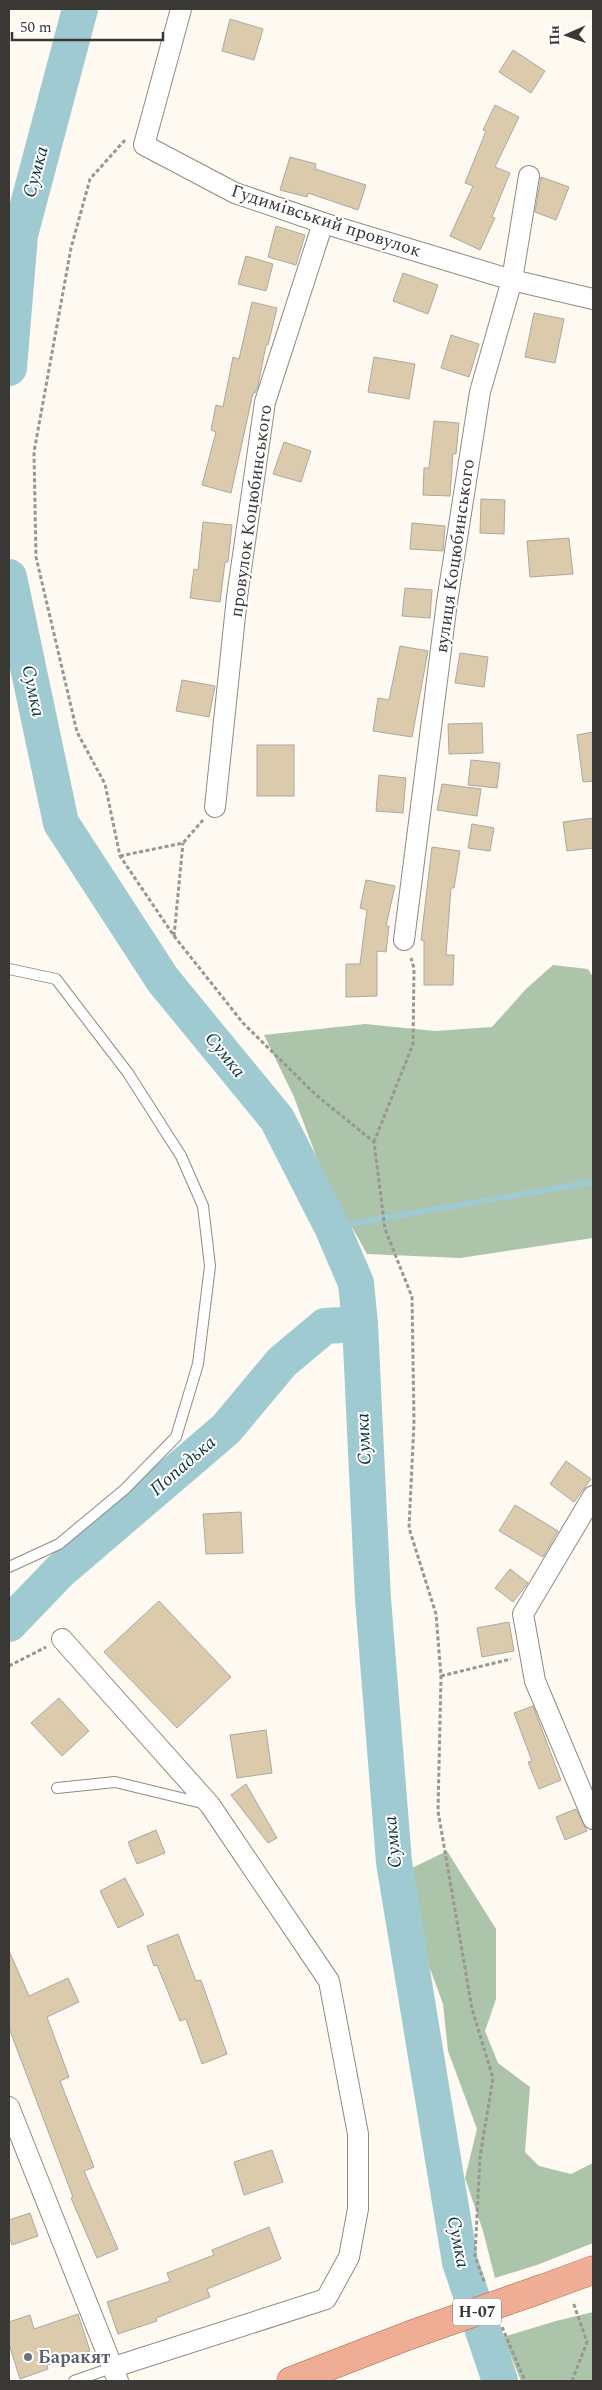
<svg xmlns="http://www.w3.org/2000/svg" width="602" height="2390" viewBox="0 0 602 2390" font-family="Spectral,serif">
<rect width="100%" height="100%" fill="#fefaf2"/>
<g fill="#abc4aa">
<path d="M553 965 588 969 593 977V1238L460 1258 367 1254 324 1177 294 1097 264 1035 365 1024 435 1031 492 1027 526 989Z"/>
<path d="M447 1851 496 1929V1999L485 2031 498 2063 530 2087 525 2152 539 2166 571 2174 593 2163V2243L537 2265 495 2278 483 2231 465 2178 477 2129 448 2051 443 2004 424 1952 412 1868Z"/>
<path d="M593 2312V2381H521L503 2337 556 2321Z"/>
</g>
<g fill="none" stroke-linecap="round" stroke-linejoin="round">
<path stroke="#a0cad2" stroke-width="6" d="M332 1227 593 1182"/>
<g stroke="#a0cad2" stroke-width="36">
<path d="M9 368 20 235 80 9"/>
<path d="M9 577 61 823 163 980 277 1119 332 1227 356 1283 360 1324 373 1599 394 1862 460 2262 500 2381"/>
<path d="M9 1624 60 1571 226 1429 282 1362 325 1326 360 1324"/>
</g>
</g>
<g fill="#dbcaab" stroke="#aca8a1">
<path d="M230 19 263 29 254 60 222 51Z"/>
<path d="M513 50 545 71 531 93 499 72Z"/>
<path d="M495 105 519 117 495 167 510 173 492 217 495 218 480 250 450 236 473 186 465 183 486 131 483 130Z"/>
<path d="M290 157 316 164 315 169 366 185 358 210 308 193 307 197 280 190Z"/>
<path d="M541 177 569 187 556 220 535 212Z"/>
<path d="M276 226 305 235 296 265 268 257Z"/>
<path d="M246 256 273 264 266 291 238 284Z"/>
<path d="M403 273 438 285 428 314 393 301Z"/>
<path d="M252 302 277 308 268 345H266L258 386 255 393H253L231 493 202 485 216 432 211 430 216 405 223 407 233 357 239 359Z"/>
<path d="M534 313 564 319 555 363 525 357Z"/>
<path d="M451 335 479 344 469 377 441 368Z"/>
<path d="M374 357 415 364 409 399 368 392Z"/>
<path d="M434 421 459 423 456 454 453 453 450 496 423 495 424 468H429Z"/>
<path d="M284 442 311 451 301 482 273 474Z"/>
<path d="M481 499 505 500 504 534 480 533Z"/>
<path d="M203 522 232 525 228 562H225L220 602 190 598 194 569 198 570Z"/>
<path d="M412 523 445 526 443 551 410 549Z"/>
<path d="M569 538 573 574 530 577 527 541Z"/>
<path d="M405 588 432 590 430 618 402 616Z"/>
<path d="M400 646 428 651 412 737 373 731 378 698 389 700Z"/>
<path d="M460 653 488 657 484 687 455 683Z"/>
<path d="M182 680 215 686 209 717 176 711Z"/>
<path d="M482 723 483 753 449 754 448 724Z"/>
<path d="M593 732V781L583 782 577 735Z"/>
<rect x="257" y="745" width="37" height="51"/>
<path d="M471 760 500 763 497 788 468 785Z"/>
<path d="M379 775 406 778 403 813 376 811Z"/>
<path d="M442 784 481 789 477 816 437 810Z"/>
<path d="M593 818V848L567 851 563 822Z"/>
<path d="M472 824 494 828 490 851 468 848Z"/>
<path d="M432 847 460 851 454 888H451L446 955H454L453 985H424V941L421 940Z"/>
<path d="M366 880 395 886 386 926H389L386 952 377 951V996L346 997V964H360L367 910 360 908Z"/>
<path d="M566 1461 591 1479 574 1502 550 1484Z"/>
<path d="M515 1505 558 1531 543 1557 499 1531Z"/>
<path d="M241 1512 243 1553 206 1554 203 1514Z"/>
<path d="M510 1569 528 1583 513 1602 495 1588Z"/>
<path d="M159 1601 231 1677 177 1728 104 1652Z"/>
<path d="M509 1622 514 1651 482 1657 477 1628Z"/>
<path d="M59 1698 89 1731 62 1756 31 1723Z"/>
<path d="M533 1706 561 1780 539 1789 528 1762 532 1761 514 1713Z"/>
<path d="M266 1730 272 1773 237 1778 230 1735Z"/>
<path d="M246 1784 277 1838 268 1843 231 1795Z"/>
<path d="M576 1809 587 1831 565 1840 556 1817Z"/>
<path d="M156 1830 165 1853 137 1864 128 1842Z"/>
<path d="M125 1878 144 1915 118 1928 100 1891Z"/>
<path d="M178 1934 196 1981 201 1980 227 2054 202 2064 186 2019 180 2021 157 1965 154 1966 147 1946Z"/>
<path d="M9 1951 29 1996 68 1978 79 2002 47 2017 69 2077 60 2081 94 2167 84 2171 118 2249 97 2258 71 2198 73 2197 9 2028Z"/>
<path d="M272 2150 283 2182 244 2195 234 2162Z"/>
<path d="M30 2213 38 2236 12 2245 9 2236V2220Z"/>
<path d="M269 2227 281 2259 207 2289 210 2297 156 2318 157 2321 118 2334 107 2302 170 2281 167 2273 214 2255 212 2250Z"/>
<path d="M78 2314 90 2351 47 2365 48 2369 20 2379 9 2344V2322L30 2315 34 2329Z"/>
</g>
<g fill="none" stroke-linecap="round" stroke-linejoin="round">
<defs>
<g id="service">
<path d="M9 969 56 979 128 1073 181 1156 203 1206 210 1266 198 1364 176 1437 125 1489 59 1544 9 1567"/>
<path d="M57 1788 115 1782 206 1804"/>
<path d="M74 2381 114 2367"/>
</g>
<g id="minor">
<path d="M181 9 144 145 235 193 323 223 512 280 593 299"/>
<path d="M215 807 237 597 265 402 323 223"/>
<path d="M404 940 447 602 480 392 512 280 529 176"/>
<path d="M593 1496 523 1614 535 1681 593 1819"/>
<path d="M62 1639 210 1805 329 1981 358 2134V2209L349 2257 326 2299 114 2367"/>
<path d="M9 2107 118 2381"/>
</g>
<g id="primary">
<path d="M544 2288 593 2270"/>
<path d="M291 2381 410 2335"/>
</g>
</defs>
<use href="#service" stroke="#8f8b84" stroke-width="12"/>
<use href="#minor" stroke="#8f8b84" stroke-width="22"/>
<use href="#primary" stroke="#a96145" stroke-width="29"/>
<g stroke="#999791" stroke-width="3" stroke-dasharray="4 2.5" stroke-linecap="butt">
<path d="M125 140 90 179 71 248 34 452 36 557 77 732 105 784 120 856 174 936 243 1023 316 1095 374 1142 385 1229 412 1297 414 1422 409 1528 436 1614 441 1676 438 1811 472 2009 493 2078 480 2157 475 2256 485 2284"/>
<path d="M120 856 183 843 203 820"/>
<path d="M174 936 183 843"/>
<path d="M374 1142 413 1044 414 968 411 958"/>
<path d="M9 1666 46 1647"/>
<path d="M441 1676 511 1659"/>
<path d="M502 2327 525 2381"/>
<path d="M572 2381 587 2342 573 2302"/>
</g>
<use href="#service" stroke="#fff" stroke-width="10"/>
<use href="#minor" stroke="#fff" stroke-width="20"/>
<use href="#primary" stroke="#f0ad95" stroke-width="28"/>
<defs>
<path id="primary-bridge" d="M410 2335 544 2288"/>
</defs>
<use href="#primary-bridge" stroke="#a96145" stroke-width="29" stroke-linecap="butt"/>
<use href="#primary-bridge" stroke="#f0ad95" stroke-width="28"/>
</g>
<circle fill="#6b7280" stroke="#fff" stroke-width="2" cx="28" cy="2357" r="5"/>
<g text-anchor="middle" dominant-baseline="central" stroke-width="4" stroke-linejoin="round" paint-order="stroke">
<rect fill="#fff" stroke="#747472" stroke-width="1" x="453" y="2298.5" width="48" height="27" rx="4"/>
<g font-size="16" font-weight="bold" fill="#393835">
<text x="477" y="2312">Н-07</text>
</g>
<g font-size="18" fill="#393835" stroke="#fff">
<text transform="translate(326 221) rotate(18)">Гудимівський провулок</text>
<text transform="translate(251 511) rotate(-82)">провулок Коцюбинського</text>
<text transform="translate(455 556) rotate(-82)">вулиця Коцюбинського</text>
</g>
<g font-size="18" font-weight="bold" fill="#5b616d" stroke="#fff" text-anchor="start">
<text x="38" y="2357">Баракят</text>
</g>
<g font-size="19" font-style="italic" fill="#0f373e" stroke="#fff">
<text transform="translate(36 172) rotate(-75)">Сумка</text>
<text transform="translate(33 691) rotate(78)">Сумка</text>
<text transform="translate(225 1055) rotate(51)">Сумка</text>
<text transform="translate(364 1439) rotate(-93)">Сумка</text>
<text transform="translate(183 1466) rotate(-41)">Попадька</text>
<text transform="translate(393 1842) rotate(-96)">Сумка</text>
<text transform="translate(458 2242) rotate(79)">Сумка</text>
</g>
</g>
<rect width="602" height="2390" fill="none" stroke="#393835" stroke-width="20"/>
<g transform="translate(567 35) rotate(268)" stroke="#ffffff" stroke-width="4" paint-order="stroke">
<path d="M0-4L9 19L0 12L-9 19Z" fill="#393835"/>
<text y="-8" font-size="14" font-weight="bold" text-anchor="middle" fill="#393835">Пн</text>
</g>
<path d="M12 32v8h151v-8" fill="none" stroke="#393835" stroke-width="2.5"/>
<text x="20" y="32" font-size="15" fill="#393835" stroke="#ffffff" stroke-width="4" paint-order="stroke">50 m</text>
</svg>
